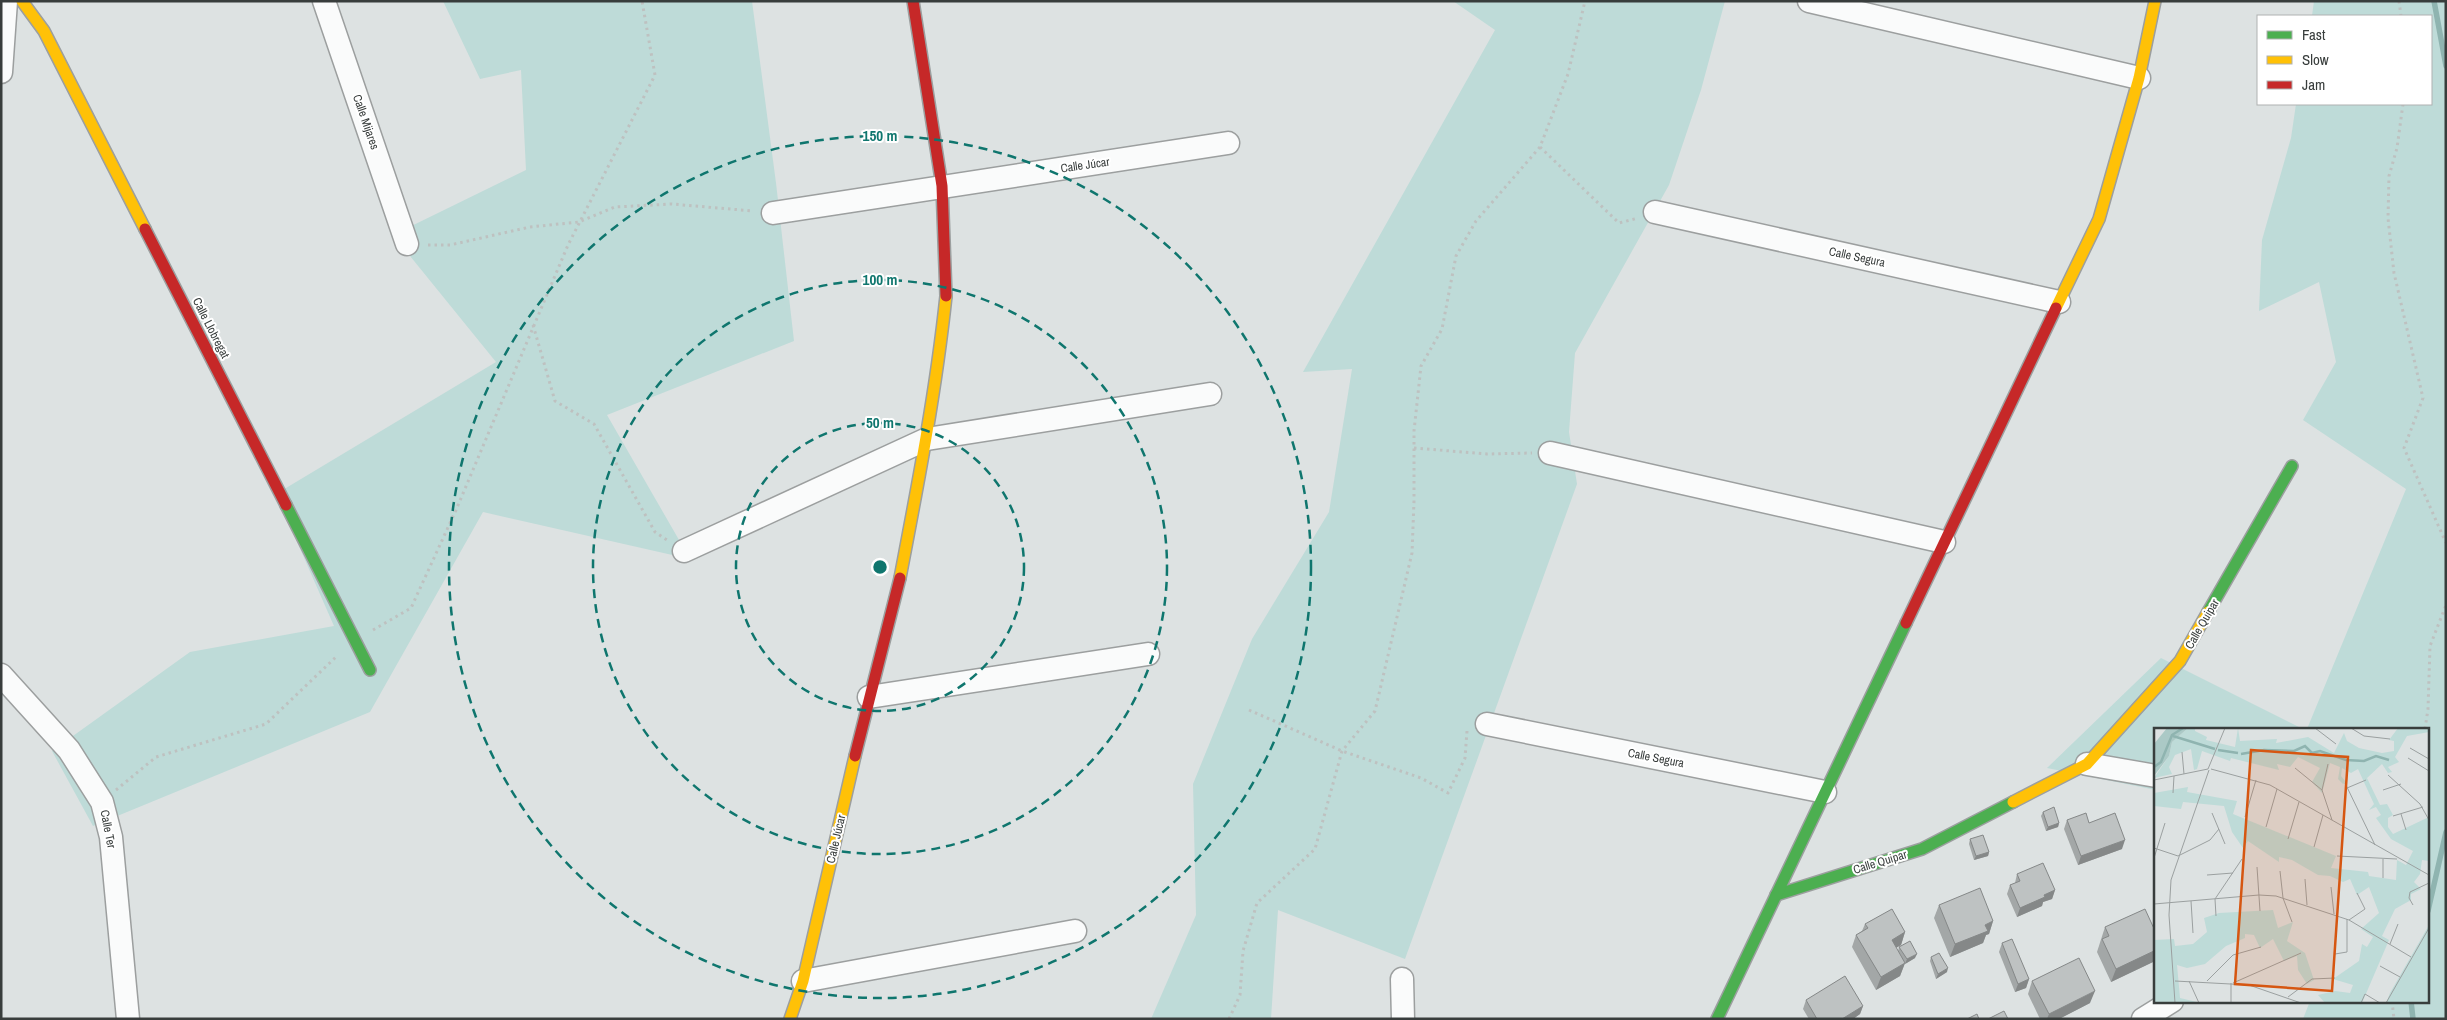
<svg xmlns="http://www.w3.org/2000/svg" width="2447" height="1020" viewBox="0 0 2447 1020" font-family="'Archivo Narrow',sans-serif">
<rect width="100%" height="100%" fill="#dde2e2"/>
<g fill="#bedbd8">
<path d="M443 1H752L776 183 794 341 607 415 690 559 483 512 370 712 93 826 52 751 190 652 334 626 276 494 496 362 393 235 526 170 521 70 480 79Z"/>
<path d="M1453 1H1725L1701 90 1669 185 1575 353 1569 432 1577 484 1405 959 1278 910 1271 1019H1151L1196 915 1193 784 1252 639 1329 512 1352 369 1303 372 1495 30Z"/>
<path d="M2314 1H2446V1019H2303L2310 1001H2428V729H2307L2406 489 2303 420 2336 362 2319 282 2259 311 2262 240 2291 138 2296 104H2431V16H2312Z"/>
<path d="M2161 658 2303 729H2156V790L2047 768Z"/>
</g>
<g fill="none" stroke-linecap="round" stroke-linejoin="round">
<g stroke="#8fb4b0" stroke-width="5.5">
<path d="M2434 1 2446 66"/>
<path d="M2428 911 2446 832"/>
<path d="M2411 1001 2413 1019"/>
</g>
<defs>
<g id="street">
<path d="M324 1 407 244"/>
<path d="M1809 1 2139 78"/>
<path d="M1 72 6 1"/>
<path d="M1655 212 2059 302"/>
<path d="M773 213 1228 143"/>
<path d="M1550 453 1944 542"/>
<path d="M684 551 927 439 1210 394"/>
<path d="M1 675 69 750 102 802 111 837 128 1019"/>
<path d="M869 697 1148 654"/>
<path d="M1487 724 1825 792"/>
<path d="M2087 764 2156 776"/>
<path d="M1402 979 1403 1019"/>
<path d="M803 981 1075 931"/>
<path d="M2143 1019 2172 1001"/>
</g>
<g id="fast">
<path d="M286 505 370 670"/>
<path d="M2208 612 2292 466"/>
<path d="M1776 895 1922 849 2013 802"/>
<path d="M1717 1019 1906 623"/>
</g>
<g id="slow">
<path d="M22 1 44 31 145 229"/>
<path d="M2056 308 2099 219 2139 78 2155 1"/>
<path d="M900 578C918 484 936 391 946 296"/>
<path d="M2013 802 2087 764 2180 661 2208 612"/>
<path d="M790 1019 803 981 855 756"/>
</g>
<g id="jam">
<path d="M913 1 942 186 946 296"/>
<path d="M145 229 286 505"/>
<path d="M1906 623 2056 308"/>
<path d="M855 756 900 578"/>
</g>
</defs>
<use href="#street" stroke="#9c9f9f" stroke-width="25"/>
<use href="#fast" stroke="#9c9f9f" stroke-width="14"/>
<use href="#slow" stroke="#9c9f9f" stroke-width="14"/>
<use href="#jam" stroke="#9c9f9f" stroke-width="14"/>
<g stroke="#bec1c0" stroke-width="3" stroke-dasharray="2.5 4" stroke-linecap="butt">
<path d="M2399 1 2401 16"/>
<path d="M2403 104 2397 148 2389 176 2388 218 2394 273 2423 398 2404 448 2446 543"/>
<path d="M1540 147 1619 223 1638 218"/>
<path d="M428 245H450L530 227 579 222 615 207 672 204 753 211"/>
<path d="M533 325 555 401 594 424 655 532 667 540"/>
<path d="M1414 448 1487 454 1532 453"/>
<path d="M373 630 411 608 456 510 568 245 655 75 642 1"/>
<path d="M1249 710 1342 751 1421 778 1448 793 1465 758 1467 731"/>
<path d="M2425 729 2428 709 2430 646 2446 605"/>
<path d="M116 790 156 757 266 724 338 655"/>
<path d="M2392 1001 2394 1019"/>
<path d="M1229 1019 1240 995 1243 951 1257 903 1315 849 1342 751 1375 711 1412 553 1414 501V431L1421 366 1442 329 1456 256 1476 221 1540 147 1568 74 1585 1"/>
</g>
<use href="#street" stroke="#fafbfb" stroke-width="22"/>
<use href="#fast" stroke="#4caf50" stroke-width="11"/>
<use href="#slow" stroke="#ffc107" stroke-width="11"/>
<use href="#jam" stroke="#c62828" stroke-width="11"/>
</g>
<g fill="#a3a7a7">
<path d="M2043 812 2059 823 2058 827 2046 831 2041 816Z"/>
<path d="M2067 820 2089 823 2122 849 2078 865 2064 829Z"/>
<path d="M1970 839 1989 852 1988 856 1974 860 1969 844Z"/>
<path d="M2017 874 2055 890 2052 899 2043 902 2042 906 2017 917 2007 894 2010 885 2015 883Z"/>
<path d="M1939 905 1993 921 1989 934 1986 935 1983 943 1950 957 1934 918Z"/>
<path d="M1865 924 1905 932 1901 945 1896 948 1898 951 1899 947 1915 958 1905 964 1902 959 1905 963 1900 976 1876 990 1852 947 1856 935 1862 931Z"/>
<path d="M2105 927 2156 933V954L2153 962 2111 982 2097 952Z"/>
<path d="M2002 943 2029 979 2026 988 2015 992 1999 952Z"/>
<path d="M1931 957 1947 972 1936 979 1930 961Z"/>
<path d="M2032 981 2090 1003 2059 1019H2040L2028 994Z"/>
<path d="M1806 1000 1863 1006 1860 1014 1853 1019H1809L1803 1009Z"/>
</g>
<g fill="#858888">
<path d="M2059 823 2058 827 2046 831 2048 827Z"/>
<path d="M2125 840 2122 849 2078 865 2081 856Z"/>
<path d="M1989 852 1988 856 1974 860 1976 856Z"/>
<path d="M2055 890 2052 899 2043 902 2042 906 2017 917 2020 908 2044 895Z"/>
<path d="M1993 921 1989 934 1986 935 1983 943 1950 957 1955 944 1985 925Z"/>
<path d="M1905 932 1901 945 1887 953 1892 940Z"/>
<path d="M2156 942V954L2153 962 2111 982 2116 969Z"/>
<path d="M1917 954 1915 958 1905 964 1907 959Z"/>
<path d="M1905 963 1900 976 1876 990 1881 977Z"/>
<path d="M1948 968 1947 972 1936 979 1938 974Z"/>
<path d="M2029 979 2026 988 2015 992 2018 984Z"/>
<path d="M2095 991 2090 1003 2059 1019H2047L2049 1014Z"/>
<path d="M1863 1006 1860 1014 1853 1019H1842Z"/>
</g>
<g fill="#bec2c2" stroke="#858888">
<path d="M2054 807 2059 823 2048 827 2043 812Z"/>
<path d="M2086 813 2089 823 2115 813 2125 840 2081 856 2067 820Z"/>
<path d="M1983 835 1989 852 1976 856 1970 839Z"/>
<path d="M2043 863 2055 890 2044 895 2045 897 2020 908 2010 885 2020 881 2017 874Z"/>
<path d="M1980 888 1993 921 1985 925 1988 931 1955 944 1939 905Z"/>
<path d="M1892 909 1905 932 1892 940 1905 963 1881 977 1856 935 1868 928 1865 924Z"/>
<path d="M2145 909 2156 933V942L2154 943 2156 946V950L2116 969 2102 939 2109 936 2105 927Z"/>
<path d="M2012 939 2029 979 2018 984 2002 943Z"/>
<path d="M1910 941 1917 954 1907 959 1899 947Z"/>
<path d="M1939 953 1948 968 1938 974 1931 957Z"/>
<path d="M2079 958 2095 991 2049 1014 2032 981Z"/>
<path d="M1845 976 1863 1006 1842 1019H1817L1806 1000Z"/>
<path d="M2004 1011 2008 1019H1988Z"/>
<path d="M1977 1014 1979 1019H1967Z"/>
</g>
<g fill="none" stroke="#0f766e" stroke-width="2.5" stroke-dasharray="9 6">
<circle cx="880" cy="567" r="144"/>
<circle cx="880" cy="567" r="287"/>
<circle cx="880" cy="567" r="431"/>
</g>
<g text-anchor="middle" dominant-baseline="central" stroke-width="4" stroke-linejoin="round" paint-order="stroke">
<g font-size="12" fill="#383d3c" stroke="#fff">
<text transform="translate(366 122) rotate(71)">Calle Mijares</text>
<text transform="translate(1085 165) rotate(-8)">Calle Júcar</text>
<text transform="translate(1857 257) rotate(12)">Calle Segura</text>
<text transform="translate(211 328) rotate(63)">Calle Llobregat</text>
<text transform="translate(2202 624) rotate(-60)">Calle Quipar</text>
<text transform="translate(1656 758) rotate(11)">Calle Segura</text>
<text transform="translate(108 829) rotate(79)">Calle Ter</text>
<text transform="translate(836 839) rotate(-77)">Calle Júcar</text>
<text transform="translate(1880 862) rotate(-17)">Calle Quipar</text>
</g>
</g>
<g transform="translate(2154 728)">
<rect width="275" height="275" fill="#dde2e2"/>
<path d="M34 0H41V3L53 9 52 12 81 19 84 0 86 13 123 11 122 15 154 9 180 25 190 5 193 13 205 20 228 25 240 23V13L235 12 244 0H275V4L253 8 241 29 245 34 234 39 238 44 234 45 228 36 213 50 226 77 233 76 239 87 234 90V99L239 106 275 89V133L268 132 266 146 260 154 267 161 257 166V172L241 181 228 208 235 212 208 275H171L164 267 181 263 196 265 199 257 179 251 205 233 208 216 213 219 219 209 207 201 225 185 215 159 203 167 196 151 189 154 176 148 164 147 138 132 125 129V134L94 113 89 120 78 104 70 78 29 74 27 81 0 78V65L34 59 33 64 83 73 79 86 182 128 177 140 214 144 215 148 242 152 243 132 252 137 259 123 237 111 222 90 227 87 222 79 215 82 220 76 204 41 197 45 188 40 187 48 192 54 189 56 184 51 186 39 176 35 168 65 158 54 166 40 144 29 136 39 123 36 125 42 77 30 76 33 48 23 43 41 40 42 37 21 21 27 15 39 18 46 0 50 15 28 18 14ZM119 182 124 200 139 194 133 213 151 225 160 252 153 256 144 242 143 228 130 233 119 211 106 220 100 207 91 206V210L72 218 51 236 33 240 23 237 26 270 47 275H0V212L20 211 21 218 39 216 53 204 50 190 65 185ZM275 197V275H232L236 265Z" fill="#bedbd8"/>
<path d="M13 0H34L18 14 15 28 0 48V16Z" fill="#abc9c6"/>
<path fill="none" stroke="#8fb4b0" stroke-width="2.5" d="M19 8 61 21M64 22 84 25M87 26 110 22 140 23 151 18 158 25 166 23 192 32 210 33 222 28 235 32M0 39 7 34 18 7 29 0"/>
<path fill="none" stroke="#9ba0a0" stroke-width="1" d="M161 0 182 16M197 0 210 8 236 11M256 20 275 31M28 24 30 46M254 30 275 43M141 40 168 62 178 92M54 41 71 0M57 41 116 57 275 147M234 47 266 76 275 92M0 52 54 41M191 55 221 117M193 60 212 52M168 62 174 36M229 62 247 56M19 65 20 48M58 85 71 116M247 86 252 102M239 88 269 79M91 89 102 52M112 99 123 61M275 105V125M134 111 145 74M160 119 169 87M0 120 24 128 56 112 65 101M183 128 243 131M0 130 11 95M229 131V150M103 139 106 183M126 143 129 170 138 194M53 147 79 145M151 151 153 177M177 159 180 186M37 173 39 205M0 176 105 167 122 168 195 192 257 229M259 177 255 170 256 164 275 155M62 188 61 171 88 131M195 192 211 181 203 165M236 216 244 196M181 226 193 224V191M226 238 246 249M21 253 95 257 147 275M35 253 45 275M53 253 79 227 107 219M79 255 147 225M134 269 158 251 181 250M21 275 15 187 17 152 55 42M77 275V255M207 275 211 266 226 275M232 275 275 200"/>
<path fill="#d65611" fill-opacity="0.15" stroke="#d65611" stroke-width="2.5" d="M97 22 194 29 178 263 81 256Z"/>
<rect width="275" height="275" fill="none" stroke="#383d3c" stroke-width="2.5"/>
</g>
<circle cx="880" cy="567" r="8" fill="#0f766e" stroke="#fff" stroke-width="2.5"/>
<g font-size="15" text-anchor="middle" font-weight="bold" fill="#0f766e" stroke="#fff" stroke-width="4" stroke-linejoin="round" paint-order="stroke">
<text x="880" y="141">150 m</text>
<text x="880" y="285">100 m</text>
<text x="880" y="428">50 m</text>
</g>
<rect width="2447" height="1020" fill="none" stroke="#383d3c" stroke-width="5"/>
<rect x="2257" y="15" width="175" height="90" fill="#ffffff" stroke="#afb1b1"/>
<rect x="2267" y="31" width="25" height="8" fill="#4caf50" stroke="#afb1b1"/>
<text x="2302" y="40" font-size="15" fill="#383d3c">Fast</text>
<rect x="2267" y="56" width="25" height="8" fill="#ffc107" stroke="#afb1b1"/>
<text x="2302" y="65" font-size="15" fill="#383d3c">Slow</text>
<rect x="2267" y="81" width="25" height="8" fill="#c62828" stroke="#afb1b1"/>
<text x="2302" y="90" font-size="15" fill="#383d3c">Jam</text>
</svg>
